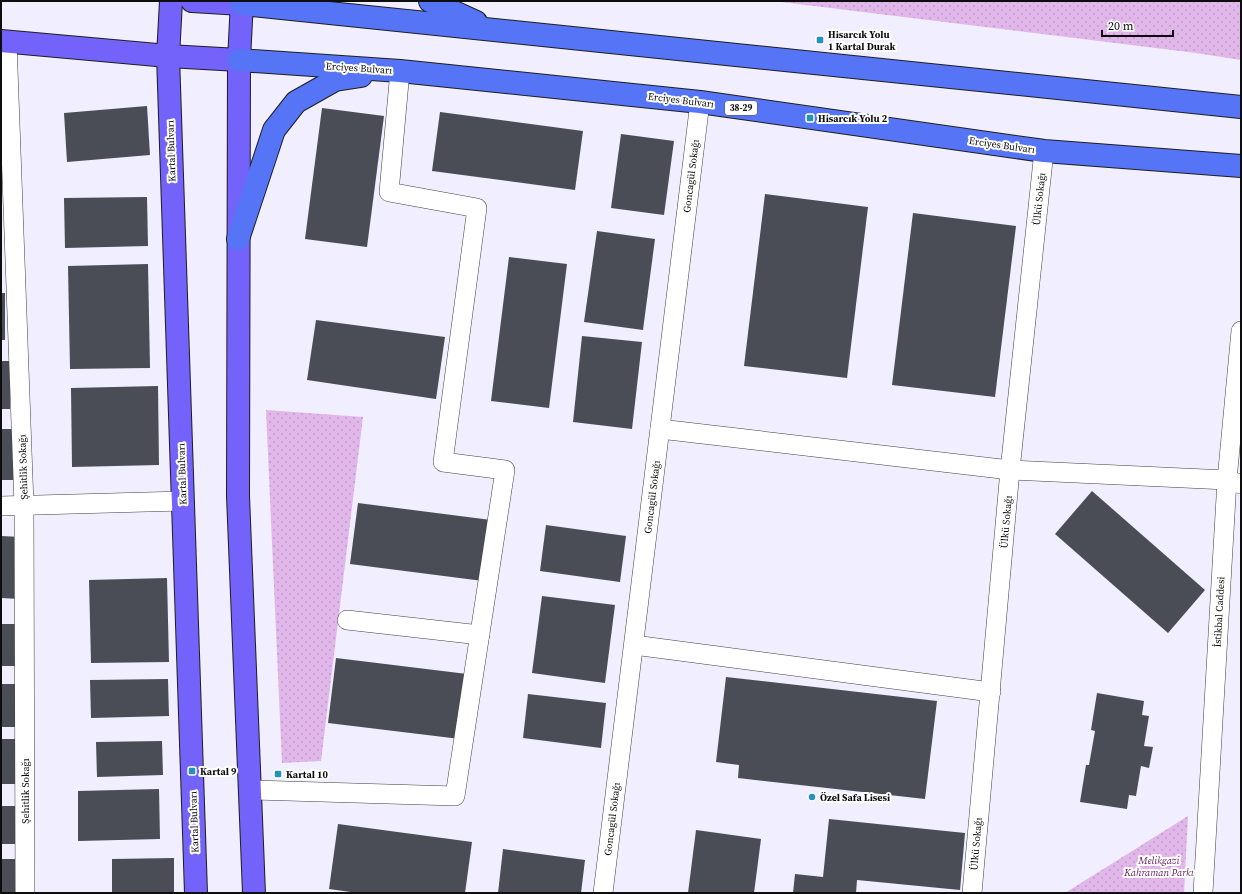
<svg xmlns="http://www.w3.org/2000/svg" width="1242" height="894" viewBox="0 0 1242 894" font-family="'Source Serif 4',serif">
<defs>
<pattern id="park-dots" width="8" height="8" patternUnits="userSpaceOnUse"><rect width="8" height="8" fill="#e1b7ea"/><path d="M2 2h.1M6 6h.1" fill="none" stroke="#c09cc8" stroke-width="1.8" stroke-linecap="round"/></pattern>
</defs>
<rect width="100%" height="100%" fill="#f0eeff"/>
<g fill="url(#park-dots)">
<path d="M773 1H1241V60L1196 53Z"/>
<path d="M266 410 363 417 321 761 282 763Z"/>
<path d="M1188 816 1184 893H1065Z"/>
</g>
<g fill="#4a4d56">
<path d="M147 106 150 155 67 162 64 113Z"/>
<path d="M322 108 384 116 367 247 305 239Z"/>
<path d="M440 112 583 131 575 190 432 171Z"/>
<path d="M621 134 674 141 664 215 611 208Z"/>
<path d="M765 194 868 207 847 378 744 366Z"/>
<path d="M147 197 148 246 65 248 64 198Z"/>
<path d="M913 213 1016 226 995 397 892 385Z"/>
<path d="M597 231 655 239 643 330 584 322Z"/>
<path d="M509 257 567 264 549 408 491 401Z"/>
<path d="M148 264 150 368 70 369 68 266Z"/>
<rect x="1" y="293" width="4" height="47"/>
<path d="M316 320 445 337 436 399 307 380Z"/>
<path d="M582 336 642 342 632 429 573 422Z"/>
<rect x="1" y="361" width="9" height="48"/>
<path d="M158 386 159 465 72 467 71 388Z"/>
<rect x="1" y="429" width="12" height="51"/>
<path d="M1092 491 1205 590 1168 633 1055 534Z"/>
<path d="M358 503 491 520 483 581 350 564Z"/>
<path d="M546 525 626 536 620 582 540 571Z"/>
<path d="M1 536 21 537 19 599 1 598Z"/>
<path d="M167 578 169 662 91 663 89 580Z"/>
<path d="M542 596 615 605 605 683 532 673Z"/>
<rect x="1" y="624" width="19" height="42"/>
<path d="M336 658 467 674 460 739 328 723Z"/>
<path d="M726 677 937 701 925 799 738 778 739 765 716 762Z"/>
<path d="M168 679 169 716 91 718 90 680Z"/>
<rect x="1" y="684" width="19" height="43"/>
<path d="M1097 693 1144 701 1142 715 1149 716 1144 746 1153 747 1149 768 1141 766 1136 796 1129 795 1127 809 1080 802 1086 765H1089L1095 731 1091 730Z"/>
<path d="M528 694 606 703 601 748 523 738Z"/>
<rect x="1" y="739" width="20" height="45"/>
<path d="M162 741 163 775 97 777 96 742Z"/>
<path d="M159 789 160 839 78 841V791Z"/>
<path d="M1 806H24L23 844H1Z"/>
<path d="M829 819 965 833 960 890 857 880 856 893H793L795 874 823 877Z"/>
<path d="M338 824 472 842 465 893H358L329 889Z"/>
<path d="M696 830 761 839 754 893H688Z"/>
<path d="M503 849 585 860 581 893H498Z"/>
<path d="M174 858V893H112V859Z"/>
<rect x="1" y="859" width="14" height="34"/>
</g>
<g fill="none" stroke-linecap="round" stroke-linejoin="round">
<defs>
<g id="street">
<path d="M7 42 24 505 25 893"/>
<path d="M660 429 1010 470 1227 480 1241 484"/>
<path d="M1 506 183 501"/>
<path d="M347 620 480 635"/>
<path d="M634 645 991 692"/>
<path d="M251 790 455 796 505 470 443 462 477 208 389 192 400 71"/>
<path d="M603 893 700 102"/>
<path d="M972 893 1010 470 1044 151"/>
<path d="M1203 893 1227 480 1241 331"/>
</g>
<g id="primary">
<path d="M171 1 168 56 196 893"/>
<path d="M192 1 242 4"/>
<path d="M242 1 239 60 238 496 254 893"/>
<path d="M1 41 168 56 239 60"/>
</g>
<g id="highway">
<path d="M430 1 476 22"/>
<path d="M242 4 1241 107"/>
<path d="M239 60 400 71 700 102 1044 151 1241 166"/>
<path d="M238 239 274 130 296 102 335 80 361 76"/>
</g>
</defs>
<use href="#street" stroke="#404040" stroke-width="20"/>
<use href="#primary" stroke="#1e1e1e" stroke-width="24"/>
<use href="#highway" stroke="#1e1e1e" stroke-width="24"/>
<use href="#street" stroke="#fff" stroke-width="19"/>
<use href="#primary" stroke="#7363fa" stroke-width="22"/>
<use href="#highway" stroke="#5575f6" stroke-width="22"/>
</g>
<g fill="#2491bf" stroke="#fff" stroke-width="1.5">
<rect x="816" y="36" width="8" height="8" rx="2"/>
<rect x="806" y="114" width="8" height="8" rx="2"/>
<rect x="188" y="767" width="8" height="8" rx="2"/>
<rect x="274" y="770" width="8" height="8" rx="2"/>
<circle cx="812" cy="797" r="4"/>
</g>
<g text-anchor="middle" dominant-baseline="central" stroke-width="4" stroke-linejoin="round" paint-order="stroke">
<rect fill="#fff" stroke="#565656" stroke-width="1" x="725" y="101" width="32" height="14" rx="3"/>
<g font-size="9" font-weight="bold" fill="#0d0d0d">
<text x="741" y="108">38-29</text>
</g>
<g font-size="10" font-weight="bold" fill="#0d0d0d" stroke="#fff" text-anchor="start">
<text x="828" y="34">Hisarcık Yolu<tspan x="828" dy="12">1 Kartal Durak</tspan></text>
<text x="818" y="118">Hisarcık Yolu 2</text>
<text x="200" y="771">Kartal 9</text>
<text x="286" y="774">Kartal 10</text>
<text x="820" y="797">Özel Safa Lisesi</text>
</g>
<g font-size="10" fill="#0d0d0d" stroke="#fff">
<text transform="translate(359 68) rotate(4)">Erciyes Bulvarı</text>
<text transform="translate(681 100) rotate(7)">Erciyes Bulvarı</text>
<text transform="translate(1002 145) rotate(8)">Erciyes Bulvarı</text>
<text transform="translate(171 151) rotate(-92)">Kartal Bulvarı</text>
<text transform="translate(691 176) rotate(-83)">Goncagül Sokağı</text>
<text transform="translate(1039 199) rotate(-84)">Ülkü Sokağı</text>
<text transform="translate(23 467) rotate(-92)">Şehitlik Sokağı</text>
<text transform="translate(182 474) rotate(-92)">Kartal Bulvarı</text>
<text transform="translate(652 497) rotate(-83)">Goncagül Sokağı</text>
<text transform="translate(1006 522) rotate(-85)">Ülkü Sokağı</text>
<text transform="translate(1219 612) rotate(-87)">İstikbal Caddesi</text>
<text transform="translate(25 791) rotate(-90)">Şehitlik Sokağı</text>
<text transform="translate(612 819) rotate(-83)">Goncagül Sokağı</text>
<text transform="translate(194 822) rotate(-92)">Kartal Bulvarı</text>
<text transform="translate(976 844) rotate(-85)">Ülkü Sokağı</text>
</g>
<g font-size="10" font-style="italic" fill="#661d5c" stroke="#fff">
<text x="1159" y="860">Melikgazi<tspan x="1159" dy="12">Kahraman Parkı</tspan></text>
</g>
</g>
<rect width="1242" height="894" fill="none" stroke="#0d0d0d" stroke-width="4"/>
<path d="M1102 30v6h71v-6" fill="none" stroke="#0d0d0d" stroke-width="2"/>
<text x="1108" y="30" font-size="12" fill="#0d0d0d" stroke="#ffffff" stroke-width="3" paint-order="stroke">20 m</text>
</svg>
